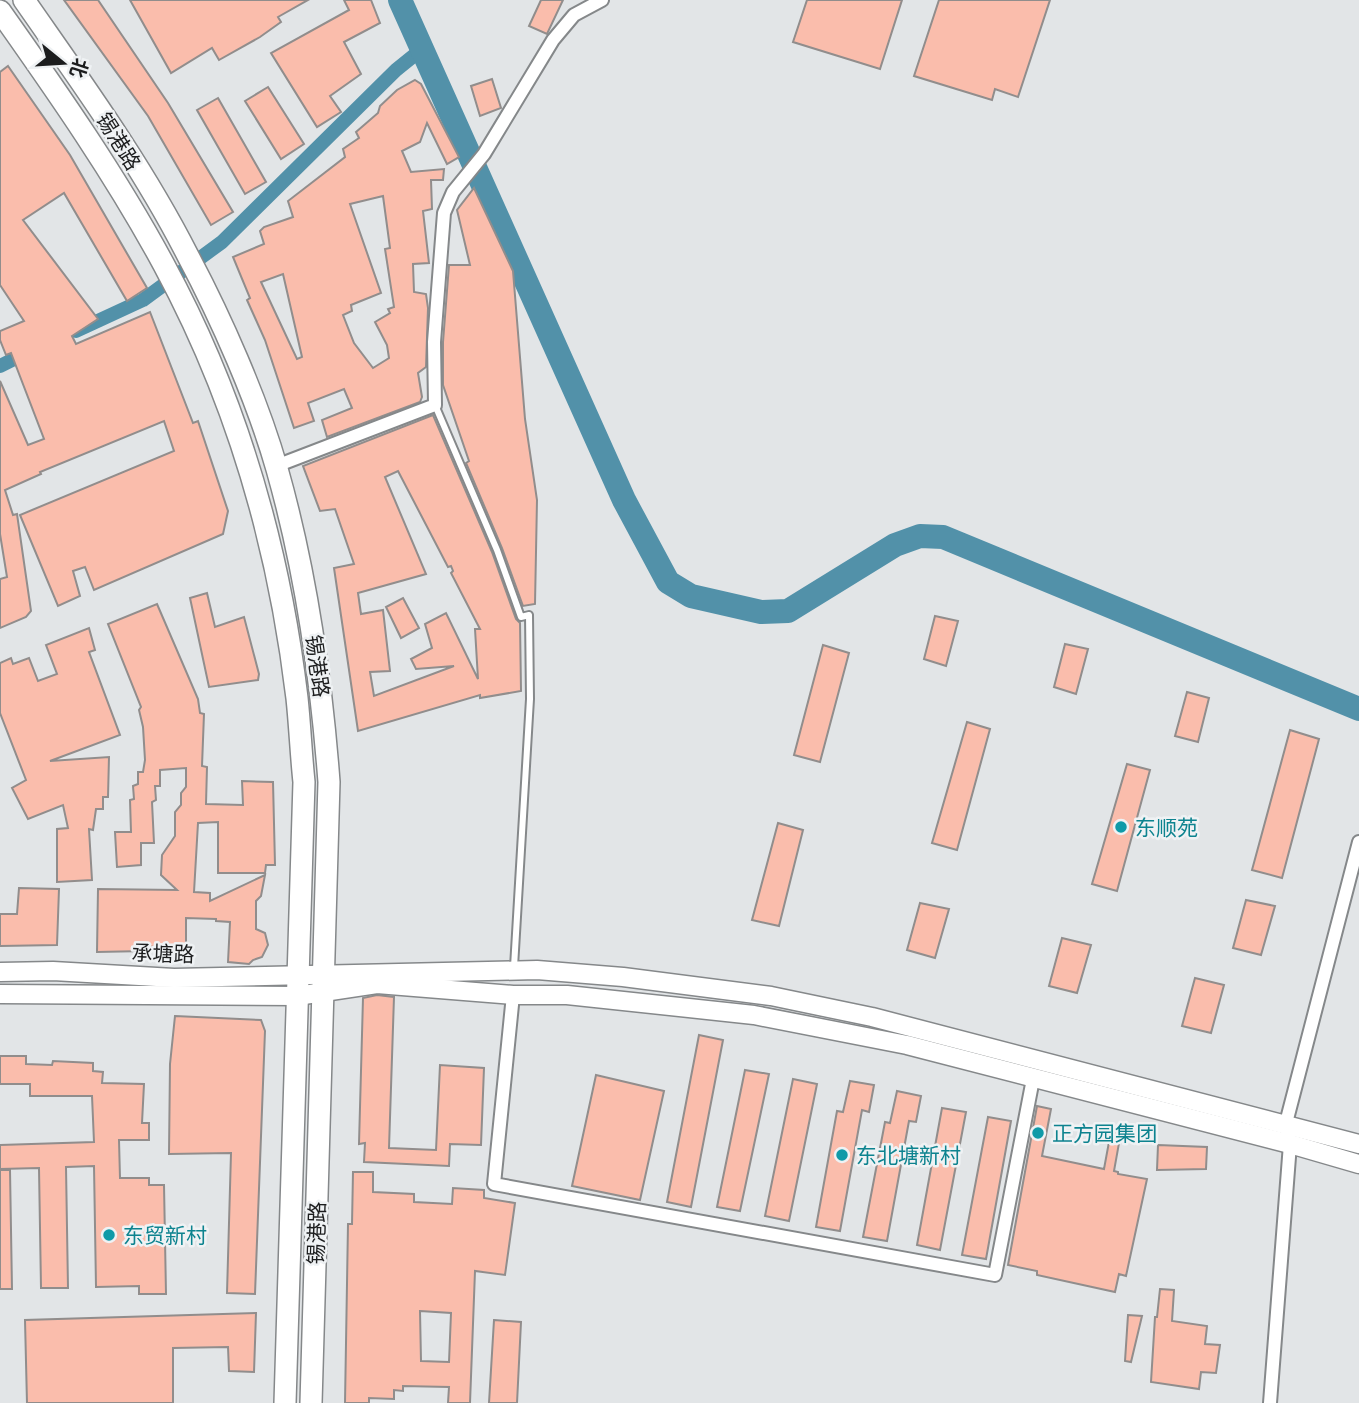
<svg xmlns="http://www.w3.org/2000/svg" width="1359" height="1403" viewBox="0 0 1359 1403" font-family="'Golos Text','Noto Sans SC',sans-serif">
<rect width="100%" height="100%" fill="#e2e5e7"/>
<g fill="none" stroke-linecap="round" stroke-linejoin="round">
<g stroke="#5291a9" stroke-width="14">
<path d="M76 331 143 300 222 242 396 70 422 49"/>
<path d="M0 366 28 352"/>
</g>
<path stroke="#5291a9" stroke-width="24" d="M400 0 624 500 668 582 691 596 761 612 788 611 895 545 920 536 943 537 1359 709"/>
</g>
<g fill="#fabdac" stroke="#918d8c" stroke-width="2" fill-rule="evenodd">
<path d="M64 0H98L168 103 233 212 211 225 148 116Z"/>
<path d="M130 0H308L278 17 281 22 260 37 219 60 212 48 171 73Z"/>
<path d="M344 0H371L380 23 344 42 361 74 330 96 341 112 317 127 271 53 349 10Z"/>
<path d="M541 0H563L547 34 529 26Z"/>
<path d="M807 0H902L880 69 793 42Z"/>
<path d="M939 0H1050L1018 97 995 89 992 100 914 76Z"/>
<path d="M8 66 70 155 147 288 127 301 64 193 23 220 98 319 72 336 76 344 150 312 193 423 198 421 228 511 223 534 94 590 85 567 73 571 80 596 58 606 20 515 174 451 164 421 40 472 41 474 5 490 13 515 17 514 31 611 26 617 0 628V579L7 577 0 534V381L28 445 44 439 11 353 6 355 0 340V331L24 321 0 285V72Z"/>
<path d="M492 79 501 108 480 116 471 86Z"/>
<path d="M415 80 421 84 459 157 447 164 427 123 420 142 402 151 411 172 444 169 443 180H431L432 209 423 211 429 263 413 264 414 292 426 294 428 308 426 367 418 373 422 397 420 402 327 437 322 420 352 408 344 389 308 403 314 421 294 428 265 340 247 300 250 298 233 257 264 244 260 231 264 227 293 217 288 201 345 157 343 149 359 138 356 132 378 113 380 106 397 90ZM383 196 390 248 385 249 394 307 388 309 390 313 375 322 387 345 389 358 373 368 354 343 343 315 352 311 351 305 381 293 350 204ZM283 274 302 357 297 359 261 282Z"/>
<path d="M268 87 304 144 281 159 245 101Z"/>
<path d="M218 98 266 182 245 194 197 110Z"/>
<path d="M474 188 513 271 525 419 537 500 535 604 523 606 502 548 466 463 469 461 443 385V342L449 265H470L457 210Z"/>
<path d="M433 415 492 552 516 619 520 623 521 691 480 698V695L358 731 334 568 354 564 335 509 320 511 303 466ZM398 471 448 567 451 566 453 571 451 573 480 629H475L478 679 446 613 425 624 432 648 411 659 416 669 454 666 374 696 370 672 390 671 383 610 361 614 358 593 426 574 385 477Z"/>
<path d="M207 593 215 627 244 617 259 674 258 680 209 687 190 598Z"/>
<path d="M403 598 419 628 401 638 386 607Z"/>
<path d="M157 604 198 699 200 713 204 714 202 766 207 767 206 804 243 805 242 781 273 782 275 865H266L265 873H218V822L198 823 194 892 210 893V901L265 875 261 896 256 901V929L265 933 268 945 262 957 253 960 249 964 228 962 230 922 216 921V919L186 918V946L145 947V951L97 952 98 889 177 890 161 875 162 855 175 836V812L181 805V793L186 787V768L160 770V786H155L156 800 152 802 154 843H141V865L117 867 115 832H131L130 800 134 799 133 786 138 784V772H143L145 760 143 727 139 710 141 707 108 624Z"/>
<path d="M935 616 958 621 946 666 924 659Z"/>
<path d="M89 628 95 650 89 652 120 735 50 761 109 757 108 797H103V809H96L93 830 89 829 92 880 57 882V829L68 828 63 805 28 819 12 788 26 780 0 713V663L11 658 13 664 29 658 38 681 57 674 46 645Z"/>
<path d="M1065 644 1088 649 1076 694 1054 687Z"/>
<path d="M823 645 849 653 820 762 794 755Z"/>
<path d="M1187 692 1209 698 1198 742 1175 736Z"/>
<path d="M967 722 990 729 957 850 932 843Z"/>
<path d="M1290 730 1319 739 1282 878 1252 870Z"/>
<path d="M1127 764 1150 770 1117 891 1092 884Z"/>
<path d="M778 823 803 830 779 926 752 920Z"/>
<path d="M19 888 59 889 57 945 0 946V914H17Z"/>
<path d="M1246 900 1275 906 1261 955 1233 948Z"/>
<path d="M920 903 949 909 935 958 907 950Z"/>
<path d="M1062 938 1091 945 1077 993 1049 986Z"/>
<path d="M1195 978 1224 985 1211 1033 1182 1026Z"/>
<path d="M377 995 394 997 389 1148 436 1150 440 1065 484 1068 481 1145 450 1144 449 1166 364 1162 365 1143 359 1144 363 998Z"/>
<path d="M175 1016 261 1020 265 1031 255 1294 227 1293 231 1153 169 1154 170 1064Z"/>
<path d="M699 1035 723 1040 691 1207 667 1202Z"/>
<path d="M0 1056H26V1064L52 1065 53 1061 93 1063V1071L103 1072 102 1083 144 1084 142 1123H149V1140H119L120 1178H149V1185H164L166 1294H139V1286L96 1287 94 1166 66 1167 68 1288H41L39 1168 0 1169V1145L94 1142 92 1096H30V1084H0Z"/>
<path d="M745 1070 769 1074 740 1211 717 1207Z"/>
<path d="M596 1075 664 1091 640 1200 572 1186Z"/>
<path d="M793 1079 817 1084 789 1221 765 1216Z"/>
<path d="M850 1081 874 1085 869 1112 862 1110 840 1231 816 1227 837 1111 843 1112Z"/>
<path d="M897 1091 921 1096 916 1122 909 1121 887 1241 863 1237 885 1122 890 1123Z"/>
<path d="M1037 1106 1051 1109 1042 1156 1104 1169 1111 1131 1121 1132 1114 1171 1118 1172V1174L1147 1179 1126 1276 1119 1274 1115 1292 1037 1275V1271L1008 1265Z"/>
<path d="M942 1108 966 1112 940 1250 917 1245Z"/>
<path d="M988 1117 1011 1121 986 1259 962 1255Z"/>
<path d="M1158 1145 1207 1147 1206 1169 1157 1170Z"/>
<path d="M0 1170H10L12 1289H0Z"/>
<path d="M353 1172H373V1192L414 1194V1202L452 1204 453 1188 484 1190V1198L515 1203 505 1275 475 1271 470 1403H448L449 1387 403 1386V1391L394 1390V1399L369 1398V1403H345L348 1224H352ZM420 1311 451 1313 449 1362 421 1361Z"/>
<path d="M1160 1289 1174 1290 1172 1321 1207 1326 1205 1344 1220 1345 1216 1373 1201 1372 1199 1389 1151 1382 1155 1317H1157Z"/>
<path d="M256 1313 254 1372 229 1371 228 1347 173 1348V1403H27L25 1320Z"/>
<path d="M1128 1315 1142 1316 1131 1362 1125 1361Z"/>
<path d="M494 1320 521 1322 517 1403H489Z"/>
</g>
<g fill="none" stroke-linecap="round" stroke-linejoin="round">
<defs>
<path id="lane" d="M435 405 497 550 521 617 529 615 530 699 514 967"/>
<g id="street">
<path d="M276 466 435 405 434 342 444 213 453 192 484 154 553 40 574 15 602 0"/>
<path d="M513 995 494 1184 995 1275 1033 1079"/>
<path d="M1270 1403 1290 1144 1286 1123 1359 842"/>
</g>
<g id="secondary">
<path d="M0 972 53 971 174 978 537 970 623 977 771 996 872 1017 1359 1144"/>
<path d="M0 994 297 996 377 984 513 995H567L754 1015 907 1045 1290 1144 1359 1164"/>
</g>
<g id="primary">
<path d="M24 0C81 82 141 164 187 254 221 318 257 399 277 469 306 571 321 676 329 782L311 1403"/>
<path d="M0 11C58 93 116 176 164 265 236 398 279 547 297 698 300 726 301 754 304 782L285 1403"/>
</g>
</defs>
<use href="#lane" stroke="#85888a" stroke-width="10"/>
<use href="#street" stroke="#85888a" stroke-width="16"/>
<use href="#secondary" stroke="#85888a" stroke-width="21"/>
<use href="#primary" stroke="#85888a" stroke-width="24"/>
<use href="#lane" stroke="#fff" stroke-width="6"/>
<use href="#street" stroke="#fff" stroke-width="12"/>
<use href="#secondary" stroke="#fff" stroke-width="18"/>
<use href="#primary" stroke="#fff" stroke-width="21"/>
</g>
<g fill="#0f9aa8" stroke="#eff2f4" stroke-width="2.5">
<circle cx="1121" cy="827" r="7"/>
<circle cx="1038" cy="1133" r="7"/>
<circle cx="842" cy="1155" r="7"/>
<circle cx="109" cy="1235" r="7"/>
</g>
<g text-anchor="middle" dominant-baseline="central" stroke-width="5" stroke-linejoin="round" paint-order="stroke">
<g font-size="21" fill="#1c1d1e" stroke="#eff2f4">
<text transform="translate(119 141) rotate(58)">锡港路</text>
<text transform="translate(318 666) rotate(82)">锡港路</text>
<text transform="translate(163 953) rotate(2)">承塘路</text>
<text transform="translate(316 1233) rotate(-88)">锡港路</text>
</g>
<g font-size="21" fill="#0d838f" stroke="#eff2f4" text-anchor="start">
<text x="1135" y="827">东顺苑</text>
<text x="1052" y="1133">正方园集团</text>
<text x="856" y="1155">东北塘新村</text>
<text x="123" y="1235">东贸新村</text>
</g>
</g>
<g transform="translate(63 63) rotate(108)" stroke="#eff2f4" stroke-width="5" paint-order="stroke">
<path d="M0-5L12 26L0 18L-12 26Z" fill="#1c1d1e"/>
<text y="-10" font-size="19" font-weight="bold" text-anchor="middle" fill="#1c1d1e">北</text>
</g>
</svg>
